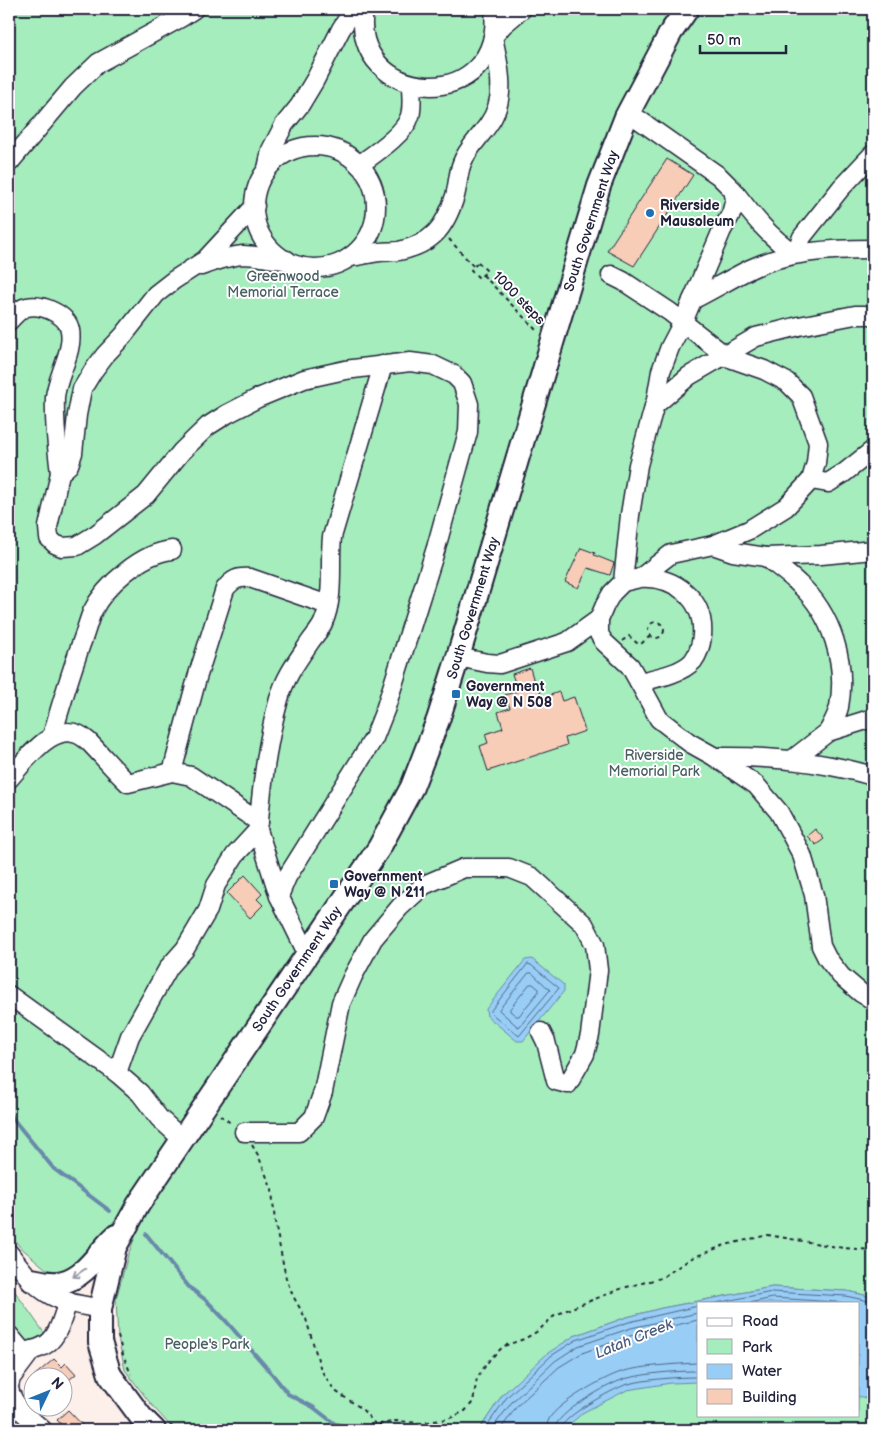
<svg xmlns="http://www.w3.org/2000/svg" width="882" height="1439" viewBox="0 0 882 1439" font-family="'Balsamiq Sans',sans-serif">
<rect width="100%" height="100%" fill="#fdf0ea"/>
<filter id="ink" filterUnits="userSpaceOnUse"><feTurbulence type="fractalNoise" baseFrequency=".02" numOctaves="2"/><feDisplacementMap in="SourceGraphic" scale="10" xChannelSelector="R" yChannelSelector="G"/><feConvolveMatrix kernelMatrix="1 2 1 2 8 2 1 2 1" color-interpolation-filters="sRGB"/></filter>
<g filter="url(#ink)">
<g fill="#a5edbc" stroke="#64887c">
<path d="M9 9H873V1297L847 1291 772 1287 662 1308 627 1317 574 1336 503 1394 479 1430H174L150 1403 125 1370 118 1338 116 1299 128 1255 161 1170 155 1164 87 1259 64 1273 46 1269 19 1246 9 1232Z"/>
<path d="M9 1283 45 1334 36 1341 23 1343 9 1323Z"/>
<path d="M858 1312 873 1316V1430H508L698 1314V1415H858Z"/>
</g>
<g fill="#98cdf6" stroke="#6989ab">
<path d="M532 959 564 985V991L523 1041H517L487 1016 486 1009 525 960Z"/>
<path d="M772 1287 847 1291 873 1297V1400L858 1396V1303H698V1382L671 1383 627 1390 584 1412 563 1430H479L503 1394 548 1353 574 1336 627 1317 662 1308Z"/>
</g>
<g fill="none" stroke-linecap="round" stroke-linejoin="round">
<g stroke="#516686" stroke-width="1">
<path d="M528 964 531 965 559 988 519 1036 492 1014 491 1011Z"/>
<path d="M529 973H532L550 990 520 1026 518 1027 499 1010Z"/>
<path d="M530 984H533L539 989V991L519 1016H516L510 1011V1009Z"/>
<path d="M716 1303 772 1292 846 1296 873 1302"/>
<path d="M749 1303 773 1298 850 1303"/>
<path d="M484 1430 507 1397 551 1356 576 1340 629 1322 698 1306"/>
<path d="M491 1430 512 1402 555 1361 578 1346 631 1328 698 1313"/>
<path d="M500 1430 517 1406 559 1367 582 1353 633 1335 698 1320"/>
<path d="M546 1430C547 1426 547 1423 549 1419 558 1403 603 1378 621 1372 640 1366 677 1364 698 1363"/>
<path d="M554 1430C555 1413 609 1384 624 1379 648 1373 674 1371 698 1371"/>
<path d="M560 1430C562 1416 612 1390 625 1385 644 1379 679 1377 698 1377"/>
</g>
<g stroke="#6989ab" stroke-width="4">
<path d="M9 1114 54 1169 110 1211"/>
<path d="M146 1234 189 1287 207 1301 226 1321 273 1375 288 1394 313 1407 335 1424 360 1430"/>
</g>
</g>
<g fill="#f8cdb8" stroke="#22223b">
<path d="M667 159 693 175 634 266 607 251Z"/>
<path d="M581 548 595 553 594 555 614 563 610 575 588 568 578 588 565 582Z"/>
<path d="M530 668 535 685 538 684 542 698 559 692 562 701 574 697 585 731 565 738 567 745 488 771 480 746 488 743 485 734 503 728 498 712 510 708 505 695 518 691 512 674Z"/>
<path d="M815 829 824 839 816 845 807 836Z"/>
<path d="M245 875 262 894 257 899 263 905 250 918 227 893Z"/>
<path d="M54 1359 62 1367 66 1363 76 1374 62 1386V1376H34Z"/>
<path d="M68 1410 87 1430H66L57 1420Z"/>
</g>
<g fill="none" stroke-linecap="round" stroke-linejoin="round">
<defs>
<g id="minor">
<path d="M364 9C349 106 505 117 494 9"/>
<circle cx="315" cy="207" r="61"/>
<path d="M9 163 73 87 98 63 182 17 194 9"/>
<path d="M359 165C374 154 405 134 410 116 413 106 411 95 411 84"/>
<path d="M267 169 271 150 284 125 300 105 315 80 341 29 354 9"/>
<path d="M733 190C752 215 769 237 795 254L802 237 841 188 873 154"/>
<path d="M255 206 205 260 174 280 156 294 123 336 105 355 93 371 82 389 77 415 73 453 69 465 60 473 48 527 49 538 55 544 62 547 77 546 95 535 146 495 182 451 208 426 227 414 258 398 304 379 345 370 410 362 433 365 454 375 462 383 469 404 468 432 436 548 385 710 374 738 287 877 279 896"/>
<path d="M350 257C360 256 370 253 380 252 386 251 393 252 399 251 432 244 445 228 455 196 458 185 458 173 462 163 467 149 480 137 488 125 508 98 499 67 493 37L503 25 522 9"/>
<path d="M201 266C215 261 229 256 243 255 257 255 272 260 287 260"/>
<path d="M611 275 623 281 670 312 727 357 764 370 787 382 801 396 818 443 816 463 811 480 786 507 749 530 713 545 671 554 640 578 623 582 612 593 605 605 599 619V634L604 642 630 666 639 682C656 678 681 674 693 661 699 653 701 645 702 636 705 599 675 576 640 578"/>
<path d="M692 300C712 290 730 279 750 269 788 251 831 249 873 249"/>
<path d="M9 321C14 316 20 308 27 307 42 304 67 314 70 330 74 351 57 376 55 397 54 422 57 449 60 473"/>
<path d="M654 406 689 376 756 337 799 326 855 315H873"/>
<path d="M811 480 828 483 844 473 873 450"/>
<path d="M713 545 733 552 766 557 821 555 873 550"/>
<path d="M766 557C777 566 789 574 799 584 832 614 847 663 839 707 837 716 832 724 828 732"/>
<path d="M623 582 630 515 638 465 656 400 661 371 670 347 683 322 722 230 731 214 735 199 733 190 719 176 628 112"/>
<path d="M458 657 487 663 500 664 567 642 599 619"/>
<path d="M639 682 659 719 690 743 715 757"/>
<path d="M52 736C61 705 70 675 81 644 85 634 88 622 92 612 105 585 142 553 172 550"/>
<path d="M793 759 828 732 873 718"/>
<path d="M172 772 197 678 225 589C233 579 238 577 250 578L328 605"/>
<path d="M873 776C821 761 770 756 715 757L756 785 779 812 802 855 814 895 821 946 827 958 841 976 861 993 873 1000"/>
<path d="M9 779C27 759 58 713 88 741 102 755 114 770 128 783L172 772 191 776 259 822"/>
<path d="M258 830C262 786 267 741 279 699 285 677 298 660 310 642 314 636 320 630 323 623 335 596 329 565 332 537L383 365"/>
<path d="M9 995 117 1073 140 1093 159 1118 182 1139"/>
<path d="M117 1073 130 1036 169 967 185 949 208 910 216 885 235 855 258 830 279 896 307 953"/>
<path d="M244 1132H299L314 1117 323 1092 341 1003 353 976 373 939 400 907 424 885 464 868H509L532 877 584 924 595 945 598 970 590 1035 585 1054 568 1084 556 1081 546 1042 541 1032"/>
<path d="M9 1253C20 1267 31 1283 47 1293 62 1303 83 1305 100 1309"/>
<path d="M9 1335 23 1352"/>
<path d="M9 1352C53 1352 56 1339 68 1301"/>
<path d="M9 1386 11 1378 32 1350"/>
<path d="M9 1388C12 1405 30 1419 43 1430"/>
</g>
<g id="major">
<path d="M32 1280C41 1282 53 1285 63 1282 87 1276 99 1251 116 1236"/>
<path d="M154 1430 141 1417 110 1375 100 1342V1309L115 1247 138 1205 379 848 412 787 438 720 458 657 599 186 626 117 671 32 687 9"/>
</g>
</defs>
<use href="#minor" stroke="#22223b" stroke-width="21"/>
<use href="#major" stroke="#22223b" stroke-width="26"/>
<g stroke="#22223b" stroke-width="2" stroke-dasharray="4 4" stroke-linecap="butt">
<path d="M449 239 474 267"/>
<path d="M478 262 487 271 479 278 471 270Z"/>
<path d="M483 275 538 332"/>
<circle cx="656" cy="630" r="8"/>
<path d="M622 641 629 636 638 644H641L650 636"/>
<path d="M220 1115 232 1124"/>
<path d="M252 1145 258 1155 272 1190 275 1223 286 1278 293 1296 306 1319 321 1370 335 1391 361 1408 376 1425"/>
<path d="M118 1336 123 1355 131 1374"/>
<path d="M170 1425 176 1430"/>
<path d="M378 1430 376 1425 396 1421 421 1423 448 1419 465 1411 473 1402 477 1378 490 1359 504 1346 524 1339 538 1331 553 1317 564 1311 623 1288 661 1278 692 1258 725 1245 768 1235 843 1248 873 1250"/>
</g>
<use href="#minor" stroke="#fff" stroke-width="18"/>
<use href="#major" stroke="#fff" stroke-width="22"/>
</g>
<defs><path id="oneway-shaft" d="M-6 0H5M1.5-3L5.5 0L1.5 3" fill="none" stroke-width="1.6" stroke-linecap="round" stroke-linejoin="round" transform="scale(1.25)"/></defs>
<use stroke="#9c9ca7" href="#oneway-shaft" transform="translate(79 1273) rotate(146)"/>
</g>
<g fill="#1f6fb2" stroke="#fff" stroke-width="2">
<circle cx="650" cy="213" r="5"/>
<rect x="451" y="689" width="10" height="10" rx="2.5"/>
<rect x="329" y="879" width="10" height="10" rx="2.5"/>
</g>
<g text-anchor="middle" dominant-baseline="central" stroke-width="4" stroke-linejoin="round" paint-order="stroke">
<g font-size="14" font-weight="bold" fill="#22223b" stroke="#fff" text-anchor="start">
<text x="660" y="205">Riverside<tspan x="660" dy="16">Mausoleum</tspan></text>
<text x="466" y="686">Government<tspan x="466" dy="16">Way @ N 508</tspan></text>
<text x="344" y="876">Government<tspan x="344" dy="16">Way @ N 211</tspan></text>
</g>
<g font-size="14" fill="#22223b" stroke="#fff">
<text transform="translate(591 221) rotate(-72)">South Government Way</text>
<text transform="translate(519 298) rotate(46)">1000 steps</text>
<text transform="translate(473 608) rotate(-73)">South Government Way</text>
<text transform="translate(297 969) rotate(-56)">South Government Way</text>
</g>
<g font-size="14" fill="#495f62" stroke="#fff">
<text x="283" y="276">Greenwood<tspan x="283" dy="16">Memorial Terrace</tspan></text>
<text x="654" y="755">Riverside<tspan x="654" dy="16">Memorial Park</tspan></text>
<text x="207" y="1344">People's Park</text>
</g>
<g font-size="15" font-style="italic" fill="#4b5e7c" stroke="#fff">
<text transform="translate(634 1339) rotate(-22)">Latah Creek</text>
</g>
</g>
<rect width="882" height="1439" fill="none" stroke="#fff" stroke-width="30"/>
<rect x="15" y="15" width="852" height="1409" fill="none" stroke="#22223b" stroke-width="2" filter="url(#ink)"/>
<rect x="697" y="1302" width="162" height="115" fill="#ffffff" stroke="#a7a7b1"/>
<rect x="707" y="1318" width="25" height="8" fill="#ffffff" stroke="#a7a7b1"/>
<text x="742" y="1326" font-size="15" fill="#22223b">Road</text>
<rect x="707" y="1339" width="25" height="15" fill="#a5edbc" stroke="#a7a7b1"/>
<text x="742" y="1352" font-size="15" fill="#22223b">Park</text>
<rect x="707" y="1364" width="25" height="15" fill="#98cdf6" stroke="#a7a7b1"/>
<text x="742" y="1376" font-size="15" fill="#22223b">Water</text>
<rect x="707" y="1389" width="25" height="15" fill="#f8cdb8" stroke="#a7a7b1"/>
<text x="742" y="1402" font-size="15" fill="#22223b">Building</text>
<g transform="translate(48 1392) rotate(47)"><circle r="24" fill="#ffffff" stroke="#a7a7b1"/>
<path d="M0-4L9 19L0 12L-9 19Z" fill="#1f6fb2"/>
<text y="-8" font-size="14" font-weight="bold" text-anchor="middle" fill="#22223b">N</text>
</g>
<path d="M700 45v8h86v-8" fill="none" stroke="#22223b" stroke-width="2.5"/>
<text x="707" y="45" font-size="15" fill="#22223b" stroke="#ffffff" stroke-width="4" paint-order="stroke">50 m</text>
</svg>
